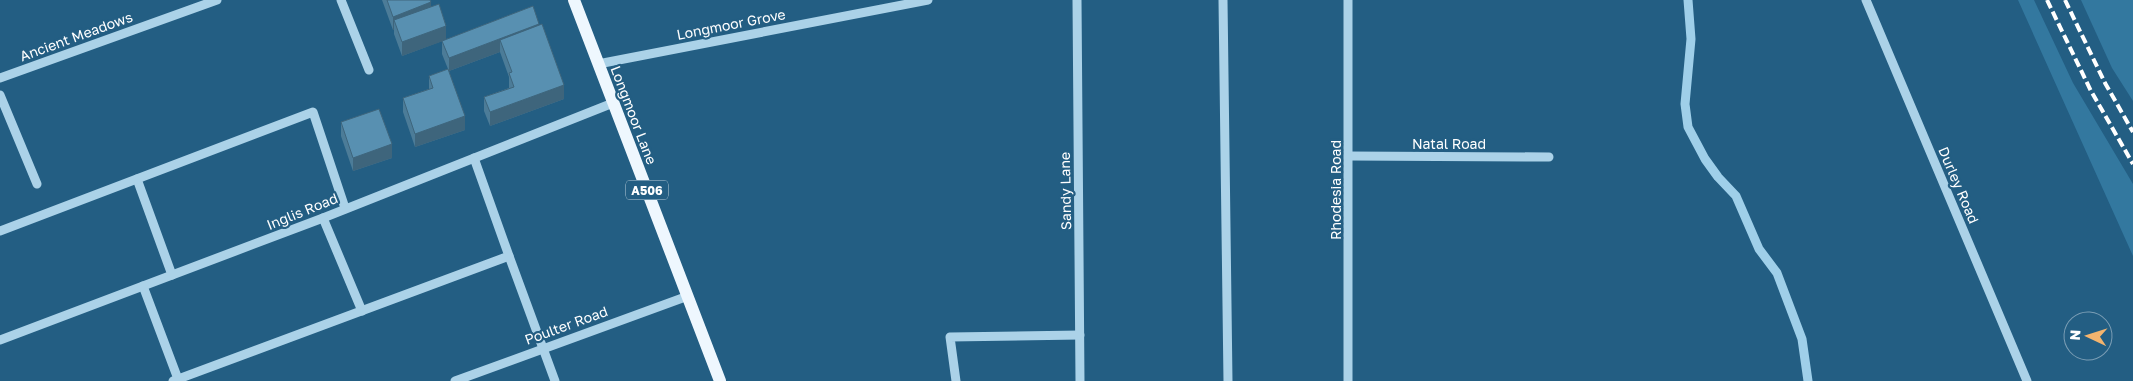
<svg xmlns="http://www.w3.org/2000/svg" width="2133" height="381" viewBox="0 0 2133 381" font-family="'Golos Text',sans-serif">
<rect width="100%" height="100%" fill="#235e83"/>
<g fill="#33789f">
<path d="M2018 0H2034L2073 83 2133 184V256Z"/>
<path d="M2081 0H2133V101L2112 68Z"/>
</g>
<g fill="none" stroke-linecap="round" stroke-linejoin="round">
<path stroke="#9fcfe9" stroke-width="9" d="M1688 0 1691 39 1685 104 1688 127 1705 159 1718 177 1736 196 1759 249 1777 273 1802 339 1808 381"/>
<g stroke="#abd2e8" stroke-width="9">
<path d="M341 0 369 70"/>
<path d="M1077 0 1080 381"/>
<path d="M1223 0 1228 381"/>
<path d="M1348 0V381"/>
<path d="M1866 0 2027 381"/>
<path d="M598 64 928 0"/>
<path d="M0 78 217 0"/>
<path d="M0 95 37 184"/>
<path d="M1349 156 1549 157"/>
<path d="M137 179 172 275"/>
<path d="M323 218 362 311"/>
<path d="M0 231 313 112 345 208"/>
<path d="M509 256 555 381"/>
<path d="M143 286 178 379"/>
<path d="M0 340 323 218 613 103"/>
<path d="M173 381 509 256 474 158"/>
<path d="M455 381 688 296"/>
<path d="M956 381 950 337 1080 335"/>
</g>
<path stroke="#eef7fe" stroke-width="12" d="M574 0 720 381"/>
<g stroke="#fff" stroke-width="4" stroke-dasharray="9 4" stroke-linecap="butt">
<path d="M2047 0 2091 91 2133 164"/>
<path d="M2065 0 2105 83 2133 132"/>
</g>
</g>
<g fill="#4c7c98">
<path d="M382 0H430L431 7 446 39 539 25 564 99 490 126 484 111V97L509 88V77L500 52 449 71 465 130 415 147 403 112V98L429 89V76L448 69 442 54V41L402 56 394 34V30H393Z"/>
<path d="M341 122 392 158 353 171 341 136Z"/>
</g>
<g fill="#3e657c">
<path d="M431 2V16L394 20V30H393V17Z"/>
<path d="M539 24V37L500 40V52L449 71V58Z"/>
<path d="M446 26V40L402 56V42Z"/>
<path d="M564 85V99L490 126V112Z"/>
<path d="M465 116V130L415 147V134Z"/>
<path d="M392 144V158L353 171V158Z"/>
</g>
<g fill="#5890b1" stroke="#3e657c">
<path d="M387 0H430L431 2 393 17Z"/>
<path d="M439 4 446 26 402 42 394 20Z"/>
<path d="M533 6 539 24 449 58 442 41Z"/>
<path d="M542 24 564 85 490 112 484 97 514 87 509 73 512 72 500 40Z"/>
<path d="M448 69 465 116 415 134 403 98 433 88 429 76Z"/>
<path d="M379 109 392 144 353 158 341 122Z"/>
</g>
<g text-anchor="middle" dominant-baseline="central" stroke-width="4.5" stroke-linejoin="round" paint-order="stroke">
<rect fill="#235e83" stroke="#bdcfda" stroke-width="1" x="626" y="180.5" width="42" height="19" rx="4"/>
<g font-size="12" font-weight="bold" fill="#fff">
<text x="647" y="190">A506</text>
</g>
<g font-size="14" fill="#fff" stroke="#235e83">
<text transform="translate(731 24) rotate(-11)">Longmoor Grove</text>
<text transform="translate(76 36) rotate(-20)">Ancient Meadows</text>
<text transform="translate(634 115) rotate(69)">Longmoor Lane</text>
<text x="1449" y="143">Natal Road</text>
<text transform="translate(1959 185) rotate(67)">Durley Road</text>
<text transform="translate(1335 190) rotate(-90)">Rhodesia Road</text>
<text transform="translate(1065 191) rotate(-91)">Sandy Lane</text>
<text transform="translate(302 211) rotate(-22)">Inglis Road</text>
<text transform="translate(566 325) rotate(-20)">Poulter Road</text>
</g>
</g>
<g transform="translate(2088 336) rotate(274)"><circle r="24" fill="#235e83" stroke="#7b9eb5"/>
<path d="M0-4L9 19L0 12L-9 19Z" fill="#f3b46e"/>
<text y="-8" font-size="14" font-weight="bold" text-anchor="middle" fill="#ffffff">N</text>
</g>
</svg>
